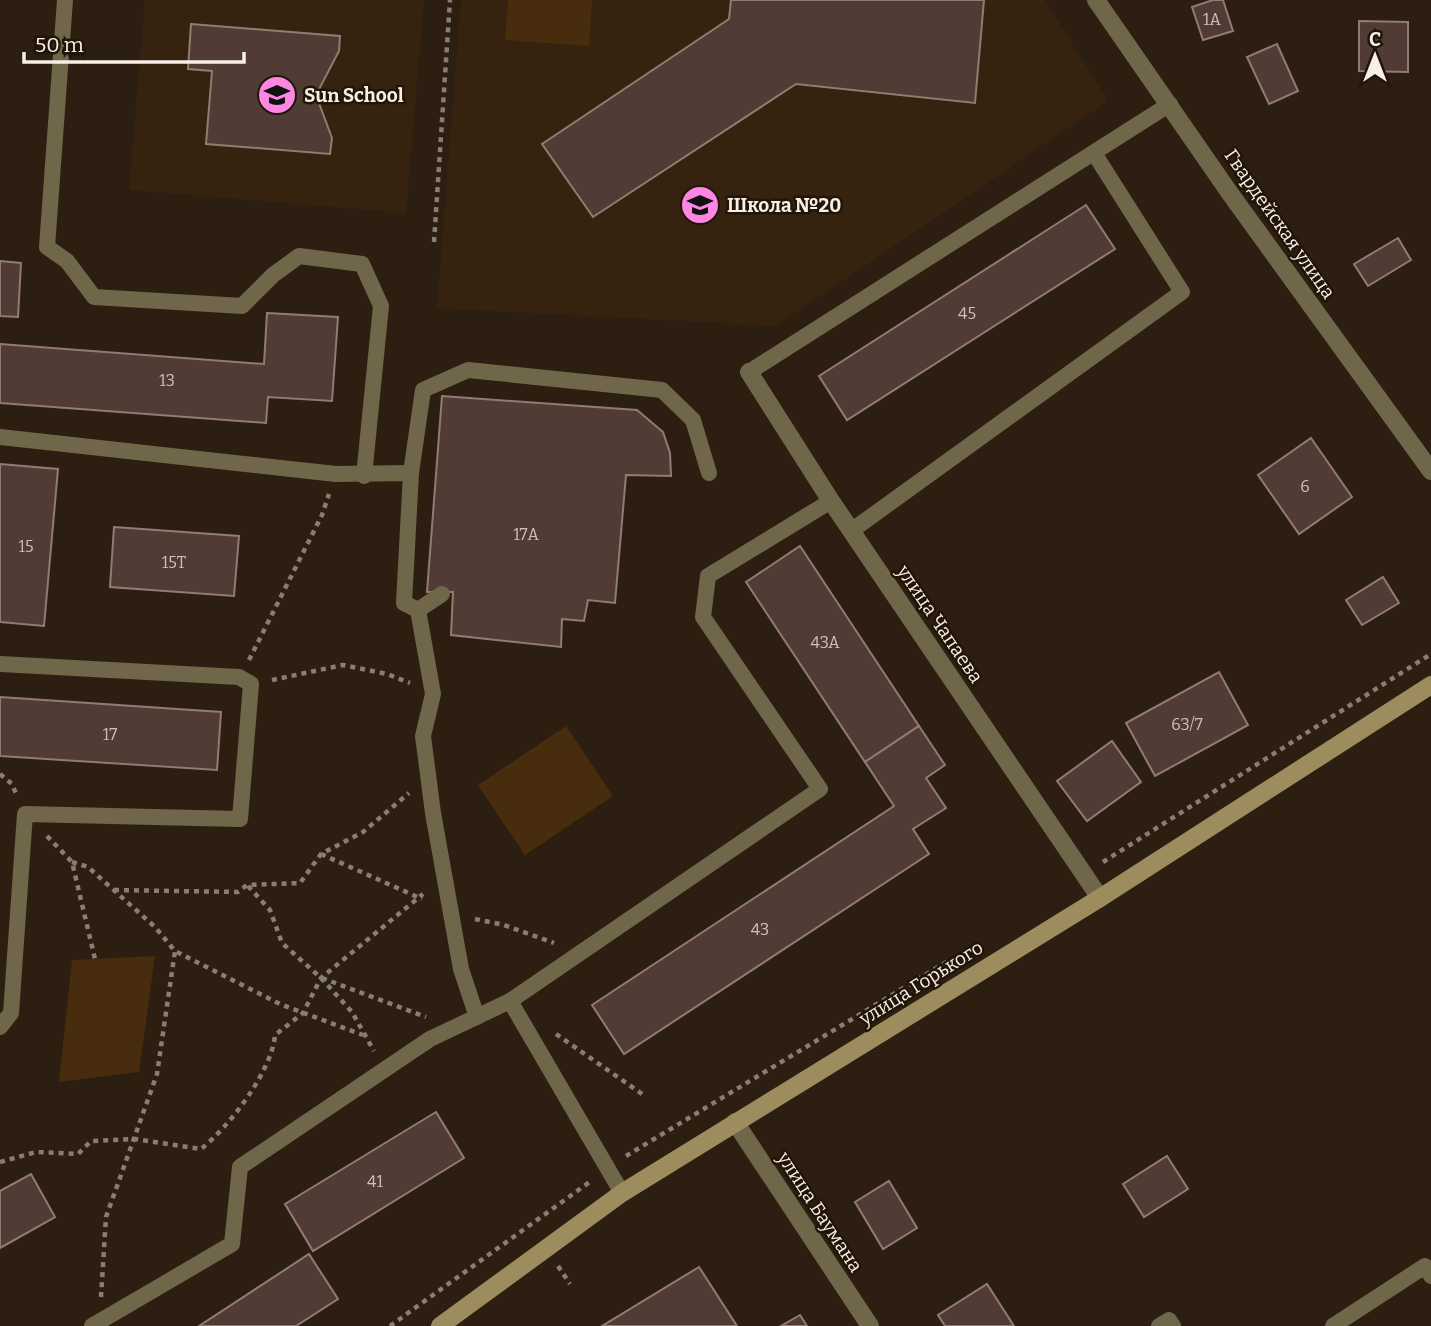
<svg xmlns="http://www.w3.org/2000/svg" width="1431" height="1326" viewBox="0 0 1431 1326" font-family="Bitter,serif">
<rect width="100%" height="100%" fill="#2c1f11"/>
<g fill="#352310">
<path d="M145 0H424L406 213 129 190Z"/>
<path d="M461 0H1045L1108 101 776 326 437 308Z"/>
</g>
<g fill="#472c0d">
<path d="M508 0H592L589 46 505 40Z"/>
<path d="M566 726 613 796 525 855 478 785Z"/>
<path d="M155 956 139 1072 59 1082 72 960Z"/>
</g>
<g fill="#503c34" stroke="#927b72" stroke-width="2">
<path d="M731 0H984L975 103 796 84 593 217 542 144 729 19Z"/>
<path d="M1213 0H1223L1233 31 1203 40 1192 7Z"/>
<path d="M1359 21 1408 22V72L1359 71Z"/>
<path d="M191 24 340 36 339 51 316 95 332 138 330 154 206 144 212 71 188 69Z"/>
<path d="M1277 44 1298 91 1269 104 1247 57Z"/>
<path d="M1086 205 1115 249 847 420 819 376Z"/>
<path d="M1398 238 1411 260 1368 286 1354 264Z"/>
<path d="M0 261 21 263 18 317 0 316Z"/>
<path d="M267 313 338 317 332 401 268 397 266 423 0 403V344L264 364Z"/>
<path d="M442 396 637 410 663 432 670 453 671 476 626 475 615 603 588 600 584 621 562 619 561 647 451 635 453 592H427Z"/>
<path d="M1311 438 1352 497 1299 534 1258 475Z"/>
<path d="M0 464 58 469 44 626 0 622Z"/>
<path d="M114 527 239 536 234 596 110 587Z"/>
<path d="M800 546 919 726 865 762 746 582Z"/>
<path d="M1383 577 1399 603 1362 625 1346 600Z"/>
<path d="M1219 672 1248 725 1155 776 1126 723Z"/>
<path d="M0 697 221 712 217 770 0 756Z"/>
<path d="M919 726 945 765 926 778 946 808 913 829 929 854 624 1054 592 1005 894 806 865 762Z"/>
<path d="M1112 741 1141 782 1087 821 1057 781Z"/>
<path d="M436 1112 464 1158 313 1251 285 1204Z"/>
<path d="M1167 1156 1188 1189 1144 1217 1123 1184Z"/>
<path d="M31 1174 55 1217 0 1248V1191Z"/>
<path d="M889 1181 917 1228 883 1249 855 1202Z"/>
<path d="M309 1254 338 1299 296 1326H199Z"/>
<path d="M699 1267 737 1326H602Z"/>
<path d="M987 1284 1014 1326H945L938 1315Z"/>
<path d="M800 1315 807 1326H781Z"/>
</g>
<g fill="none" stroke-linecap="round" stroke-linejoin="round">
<g stroke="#897e72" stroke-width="4.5" stroke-dasharray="5 5" stroke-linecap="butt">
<path d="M434 242 450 0"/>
<path d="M249 660 322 515 329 494"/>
<path d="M272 680 343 665 387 674 410 683"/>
<path d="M0 774 12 784 17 796"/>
<path d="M47 836 72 862 95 959"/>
<path d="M321 854 422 899"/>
<path d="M72 862 88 867 155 927 175 951 280 1004 363 1035"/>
<path d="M1103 862 1431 654"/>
<path d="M248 886 270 910 282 943 321 978 352 1012 374 1051"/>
<path d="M114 890 238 892 247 885 300 883 321 854 363 832 409 793"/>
<path d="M475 919 504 925 554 943"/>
<path d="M322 978 426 1017"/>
<path d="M556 1034 645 1096"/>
<path d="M626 1156 948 961"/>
<path d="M0 1162 36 1152 78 1154 91 1141 135 1139 201 1149C229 1127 272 1071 275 1035L303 1013 321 978 423 894"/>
<path d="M558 1266 570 1284"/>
<path d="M101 1297 106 1217 157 1074 175 951"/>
<path d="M390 1326 591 1181"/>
</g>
<g stroke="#706649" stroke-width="16">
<path d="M65 0 47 247 67 261 94 297 242 306 273 275 299 256 362 264 381 306 364 476"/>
<path d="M749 372 1170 104"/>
<path d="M0 437 336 474 411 473 404 603 418 610"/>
<path d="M411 473 423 390 468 370 662 390 693 420 709 473"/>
<path d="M851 531 1182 292 1094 153"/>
<path d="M418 610 433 694 423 736 433 813 461 969 477 1017"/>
<path d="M418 610 442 594"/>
<path d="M0 664 239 677 251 684 240 819 25 814 11 1013 0 1027"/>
<path d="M510 1001 820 789 703 617 708 576 831 501"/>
<path d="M92 1326 232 1244 240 1167 430 1039 510 1001 622 1193"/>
<path d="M1159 1326 1169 1320 1173 1326"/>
<path d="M1333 1326 1425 1266 1431 1276"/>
</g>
<g stroke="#706649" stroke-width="18">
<path d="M1096 0 1229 192 1431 471"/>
<path d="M749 372 831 501 1100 898"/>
<path d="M735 1122 870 1326"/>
</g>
<path stroke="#9d8d5e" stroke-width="18" d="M440 1326 622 1193 1100 898 1431 685"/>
</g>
<defs>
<symbol id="school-disc" viewBox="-11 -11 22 22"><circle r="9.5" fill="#fd86e3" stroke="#221508"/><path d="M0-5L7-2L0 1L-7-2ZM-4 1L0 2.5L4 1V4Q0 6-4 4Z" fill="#111"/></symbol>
</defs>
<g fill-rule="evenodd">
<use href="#school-disc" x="255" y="73" width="44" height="44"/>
<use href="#school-disc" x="678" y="183" width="44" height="44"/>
</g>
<g text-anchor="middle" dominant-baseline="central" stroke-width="5" stroke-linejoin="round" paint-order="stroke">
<g font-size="16" fill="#cec2ba">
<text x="1212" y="19">1А</text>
<text x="967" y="313">45</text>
<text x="167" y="380">13</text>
<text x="1305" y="486">6</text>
<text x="526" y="534">17А</text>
<text x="26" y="546">15</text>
<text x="174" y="562">15Т</text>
<text x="825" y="642">43А</text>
<text x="1187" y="724">63/7</text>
<text x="110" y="734">17</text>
<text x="760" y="929">43</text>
<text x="375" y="1181">41</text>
</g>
<g font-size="19" font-weight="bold" fill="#f8efe6" stroke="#221508" text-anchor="start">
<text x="304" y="95">Sun School</text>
<text x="727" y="205">Школа №20</text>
</g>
<g font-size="19" fill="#f8efe6" stroke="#221508">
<text transform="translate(1280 224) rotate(55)">Гвардейская улица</text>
<text transform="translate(940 624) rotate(56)">улица Чапаева</text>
<text transform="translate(921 983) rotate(-32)">улица Горького</text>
<text transform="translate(820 1212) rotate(57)">улица Баумана</text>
</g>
</g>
<g transform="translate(1375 56)" stroke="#221508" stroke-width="5" paint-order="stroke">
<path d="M0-5L12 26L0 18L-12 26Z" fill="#f8efe6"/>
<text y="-10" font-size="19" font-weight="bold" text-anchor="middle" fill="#f8efe6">С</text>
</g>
<path d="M24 52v10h220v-10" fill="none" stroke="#f8efe6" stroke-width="3.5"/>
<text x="35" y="52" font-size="21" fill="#f8efe6" stroke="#221508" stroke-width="5" paint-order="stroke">50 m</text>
</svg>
